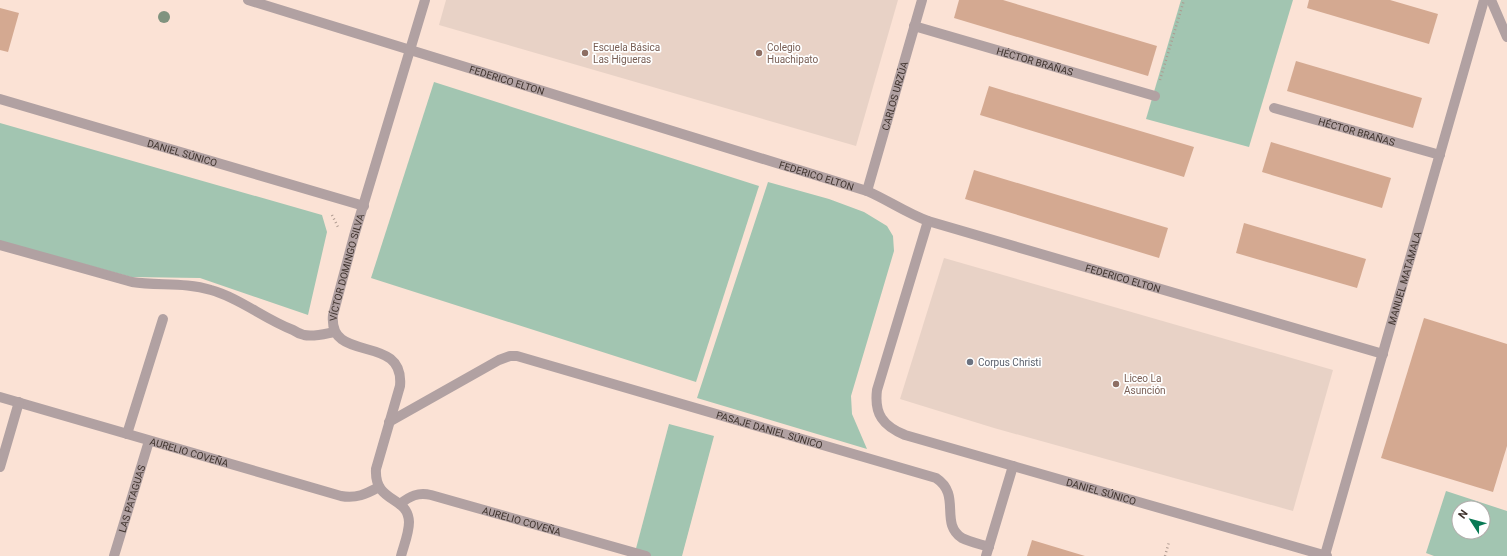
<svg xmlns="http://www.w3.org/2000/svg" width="1507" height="556" viewBox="0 0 1507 556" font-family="Roboto,sans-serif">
<rect width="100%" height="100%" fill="#fbe2d5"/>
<g fill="#e8d2c6">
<path d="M446 0H898L856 146 439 25Z"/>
<path d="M944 258 1333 370 1293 511 994 428 900 399Z"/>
</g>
<g fill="#a2c5b1" fill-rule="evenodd">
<path d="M1181 0H1293L1249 147 1146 119Z"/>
<path d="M434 82 759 186 696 382 371 278Z"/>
<path d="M0 123 322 215 327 232 308 315 200 278 131 277 0 241Z"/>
<path d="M768 182 829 199 864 212 887 226 893 236 894 251 851 396 852 414 867 449 697 398Z"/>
<path d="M669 424 714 436 682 556H634Z"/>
<path d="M1446 491 1507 511V556H1434L1426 553ZM1459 508H1483V532H1459Z"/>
</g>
<g fill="#d4a991">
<path d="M959 0H1003L1157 46 1148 76 954 18Z"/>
<path d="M1309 0H1390L1438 14 1429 44 1307 8Z"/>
<path d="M0 8 19 13 8 52 0 50Z"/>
<path d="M1296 61 1422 98 1413 128 1287 91Z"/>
<path d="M989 86 1194 147 1184 177 980 115Z"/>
<path d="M1271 142 1391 178 1382 208 1262 172Z"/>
<path d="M974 170 1168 228 1159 258 965 199Z"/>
<path d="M1244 223 1366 259 1357 288 1236 253Z"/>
<path d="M1424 318 1507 344V446L1493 492 1381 458Z"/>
<path d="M1032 540 1085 556H1027Z"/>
</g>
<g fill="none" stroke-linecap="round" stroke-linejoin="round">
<g stroke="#ae9a90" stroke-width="2.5" stroke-dasharray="1 3" stroke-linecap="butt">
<path d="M1160 80 1184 0"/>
<path d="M332 215 338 227"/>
<path d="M1165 556 1169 542"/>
</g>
<g stroke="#b1a1a2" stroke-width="10">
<path id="s1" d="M248 0 867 191C888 200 906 213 928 221L1383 354"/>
<path d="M1491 0 1507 37"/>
<path id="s2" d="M914 26 1155 96"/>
<path id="s3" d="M0 99 364 206"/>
<path id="s4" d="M1274 108 1440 155"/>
<path id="s5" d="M867 191 922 0"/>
<path id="s6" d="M928 221 877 390C874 414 883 426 905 435L1327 556"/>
<path d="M0 245 132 282C158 286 185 282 211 290 240 298 264 319 293 330 296 332 300 334 304 335 314 337 324 334 334 332"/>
<path id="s7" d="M0 397 341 496C356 499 366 494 379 487"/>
<path id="s8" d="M389 422 499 360 510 356H517L936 478C962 495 939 523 962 538 970 542 980 544 989 547"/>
<path d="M127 434 163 319"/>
<path d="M0 467 19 402"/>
<path id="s9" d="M400 504C410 496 418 492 431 495L646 556"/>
<path id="s10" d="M1325 555 1484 0"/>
<path id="s11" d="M114 556 149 441"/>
<path id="s12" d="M401 556C404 545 409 533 409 522 408 495 374 504 376 469L400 386C405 332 328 365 333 315L354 236 425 0"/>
<path d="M986 556 1013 466"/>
</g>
</g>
<circle fill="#80937f" cx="164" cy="17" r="6"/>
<g fill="#8d6e63" stroke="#fff" stroke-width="1.5">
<circle cx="585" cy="53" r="4"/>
<circle cx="759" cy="53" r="4"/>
<circle cx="1116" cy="384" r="4"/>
</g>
<circle fill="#6b7280" stroke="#fff" stroke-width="1.5" cx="970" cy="362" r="4"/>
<g text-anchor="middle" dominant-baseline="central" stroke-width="3.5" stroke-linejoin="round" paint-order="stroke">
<g font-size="10" fill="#785e54" stroke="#fff" text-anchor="start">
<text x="593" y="47">Escuela Básica<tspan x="593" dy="12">Las Higueras</tspan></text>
<text x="767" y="47">Colegio<tspan x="767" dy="12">Huachipato</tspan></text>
<text x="1124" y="378">Liceo La<tspan x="1124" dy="12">Asunción</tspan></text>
</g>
<g font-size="10" fill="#3f332d" stroke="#fff">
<text stroke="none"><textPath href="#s2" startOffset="126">HÉCTOR BRAÑAS</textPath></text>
<text stroke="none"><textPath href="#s1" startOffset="271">FEDERICO ELTON</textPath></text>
<text stroke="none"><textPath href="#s5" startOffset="99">CARLOS URZÚA</textPath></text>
<text stroke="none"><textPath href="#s4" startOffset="86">HÉCTOR BRAÑAS</textPath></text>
<text stroke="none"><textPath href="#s3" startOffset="190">DANIEL SÚNICO</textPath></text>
<text stroke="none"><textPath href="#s1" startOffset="595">FEDERICO ELTON</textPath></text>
<text stroke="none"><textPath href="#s12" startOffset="347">VÍCTOR DOMINGO SILVA</textPath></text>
<text stroke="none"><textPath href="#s1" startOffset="919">FEDERICO ELTON</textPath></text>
<text stroke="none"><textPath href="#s10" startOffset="288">MANUEL MATAMALA</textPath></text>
<text stroke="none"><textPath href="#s8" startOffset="408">PASAJE DANIEL SÚNICO</textPath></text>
<text stroke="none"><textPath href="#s7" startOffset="197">AURELIO COVEÑA</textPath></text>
<text stroke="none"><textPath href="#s6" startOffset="439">DANIEL SÚNICO</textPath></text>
<text stroke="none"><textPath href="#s11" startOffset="60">LAS PATAGUAS</textPath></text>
<text stroke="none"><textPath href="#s9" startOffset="128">AURELIO COVEÑA</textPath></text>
</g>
<g font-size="10" fill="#5b616d" stroke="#fff" text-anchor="start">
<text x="978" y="362">Corpus Christi</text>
</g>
</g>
<g transform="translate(1471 520) rotate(306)"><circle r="19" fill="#ffffff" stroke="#b2adab"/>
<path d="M0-3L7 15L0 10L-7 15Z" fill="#087954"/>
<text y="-6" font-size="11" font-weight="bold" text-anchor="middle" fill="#3f332d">N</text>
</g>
</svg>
